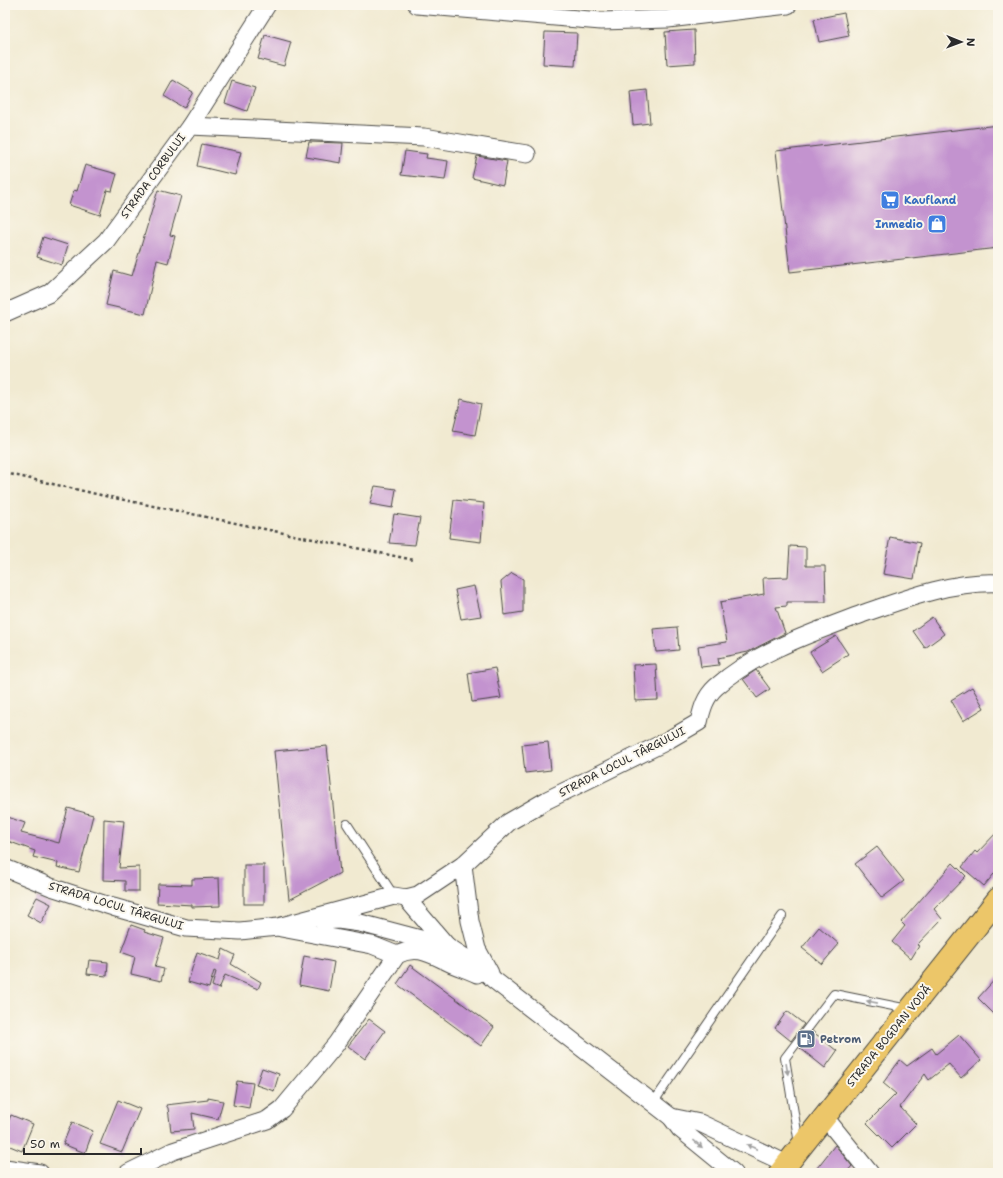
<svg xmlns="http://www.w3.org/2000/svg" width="1003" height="1178" viewBox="0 0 1003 1178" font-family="'Shantell Sans',sans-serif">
<rect width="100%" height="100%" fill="#fbf7ec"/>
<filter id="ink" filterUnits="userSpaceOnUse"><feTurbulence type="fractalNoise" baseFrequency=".025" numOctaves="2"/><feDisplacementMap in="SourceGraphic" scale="8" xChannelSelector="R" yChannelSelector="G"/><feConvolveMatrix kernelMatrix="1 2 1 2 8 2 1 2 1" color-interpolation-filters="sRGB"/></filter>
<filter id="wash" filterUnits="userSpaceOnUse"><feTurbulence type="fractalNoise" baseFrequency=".012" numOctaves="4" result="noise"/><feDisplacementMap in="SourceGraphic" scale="16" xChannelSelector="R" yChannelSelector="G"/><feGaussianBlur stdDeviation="0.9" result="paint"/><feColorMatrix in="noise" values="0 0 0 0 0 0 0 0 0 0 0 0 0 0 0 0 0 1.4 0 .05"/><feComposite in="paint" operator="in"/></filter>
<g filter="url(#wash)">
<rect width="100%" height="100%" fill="#f1ead1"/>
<g id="blocks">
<g fill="#c393cf">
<path d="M844 13 849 36 819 42 814 19Z"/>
<path d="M694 30 695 63 667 65 665 32Z"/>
<path d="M545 32 577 33 575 66 543 64Z"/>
<path d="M265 35 291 42 284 66 258 59Z"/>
<path d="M173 80 193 92 184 108 164 96Z"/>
<path d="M232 81 255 88 247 111 225 103Z"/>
<path d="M647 90 650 123 633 125 630 92Z"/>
<path d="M998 125V248L790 272 776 151Z"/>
<path d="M309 142 343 143 341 163 306 157Z"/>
<path d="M202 144 241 152 235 175 197 166Z"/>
<path d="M405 151 427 154 426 158 448 161 445 180 401 175Z"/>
<path d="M477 156 507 161 503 185 472 178Z"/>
<path d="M85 165 117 174 112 191 107 190 100 215 69 205 74 190 77 191Z"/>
<path d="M158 190 181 196 170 235 175 236 168 263 157 260 145 314 106 305 114 271 132 276Z"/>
<path d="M43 237 68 245 62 265 37 257Z"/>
<path d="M461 399 481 404 475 435 453 431Z"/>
<path d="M375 486 396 489 393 508 370 504Z"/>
<path d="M454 500 484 503 481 542 449 538Z"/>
<path d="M394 514 420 518 415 545 389 543Z"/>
<path d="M890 537 920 543 914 579 883 574Z"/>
<path d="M790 546 806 547V566H825L826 602H787V606L776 607 785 633 748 652 718 658 719 665 701 667 698 646 727 642 720 602 764 594 763 578 788 577Z"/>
<path d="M512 573 523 579V612L504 615 501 582Z"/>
<path d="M474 586 481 616 461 619 455 590Z"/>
<path d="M932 617 944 634 925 648 913 631Z"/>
<path d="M677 627 679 650 656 652 653 629Z"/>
<path d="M836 636 848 654 822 671 810 652Z"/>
<path d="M656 664 658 700 635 701 633 665Z"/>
<path d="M495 668 501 698 472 702 468 673Z"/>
<path d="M756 670 770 689 757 698 743 679Z"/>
<path d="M972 687 984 708 963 721 951 700Z"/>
<path d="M548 742 551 770 525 773 522 745Z"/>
<path d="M327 746 340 873 289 900 274 751Z"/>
<path d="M68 808 93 815 79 872 57 867 58 863 33 857 35 851 5 840V816L25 823 21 833 59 843Z"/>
<path d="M104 819 124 821 119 868 139 867V891H125V881L103 880Z"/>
<path d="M998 831V869L984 886 962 867 975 851 977 853Z"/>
<path d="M877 847 904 881 882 898 855 864Z"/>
<path d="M953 863 966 876 934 909 942 919 917 945 919 946 911 959 892 942 905 926 901 922Z"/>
<rect x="244" y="865" width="20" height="39"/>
<path d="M219 878 220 906 192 907V905L157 903 158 884 192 885V879Z"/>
<path d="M37 897 51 904 41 923 27 915Z"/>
<path d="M131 925 145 930 144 932 164 938 155 967 164 969 161 981 131 974 135 957 121 952Z"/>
<path d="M819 927 839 944 822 964 802 948Z"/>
<path d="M223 949 235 955 231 964 261 982 258 989 225 975 219 989 212 986 216 972 214 971 209 988 188 982 197 952 220 960Z"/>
<path d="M304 956 334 962 329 991 299 985Z"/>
<path d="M89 960 108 962 107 976 87 974Z"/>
<path d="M410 965 494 1027 481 1046 397 984Z"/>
<path d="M998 976V1018L978 998Z"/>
<path d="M787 1011 804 1024 791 1041 775 1028Z"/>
<path d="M369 1019 385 1031 365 1059 348 1046Z"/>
<path d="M812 1031 837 1051 825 1068 800 1048Z"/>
<path d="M959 1035 981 1060 961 1078 949 1064 929 1080 925 1074 900 1107 916 1124 892 1148 867 1123 896 1094 883 1083 900 1060 907 1066 932 1048 936 1054Z"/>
<path d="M262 1068 279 1074 274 1091 256 1085Z"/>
<path d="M237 1081 253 1083 249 1108 233 1105Z"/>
<path d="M208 1098 223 1101 218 1119 192 1113 194 1129 171 1131 168 1108 166 1105 208 1100Z"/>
<path d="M118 1100 140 1109 122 1152 100 1144Z"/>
<path d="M11 1115 33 1124 22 1151 5 1144V1129Z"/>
<path d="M72 1122 93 1131 85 1153 63 1144Z"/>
<path d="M835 1145 852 1166 846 1173H813Z"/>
</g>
</g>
</g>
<g filter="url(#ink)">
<use href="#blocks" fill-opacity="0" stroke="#494844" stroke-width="1"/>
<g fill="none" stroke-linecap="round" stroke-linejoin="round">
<defs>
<g id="service">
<path d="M347 824 394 896"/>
<path d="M653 1103 782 916"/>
<path d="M799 1144 785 1058 834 994 908 1009"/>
</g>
<g id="minor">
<path d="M417 5 601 21 668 19 788 5"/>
<path d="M190 126 424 137 527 154"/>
<path d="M5 313 50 293 106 241 190 126 267 5"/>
<path d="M463 865 470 921 477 949 490 973"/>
<path d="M5 868 51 887 113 907 186 928 240 931 278 927 394 896 406 898 418 895 463 865 509 822 547 800 663 743 699 722C702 709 705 697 716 687 757 651 812 633 862 614 905 599 952 581 998 583"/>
<path d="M406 898 447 946"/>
<path d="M323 921 338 920 360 923 447 946 481 968 494 980 671 1117 680 1129 734 1173"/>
<path d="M281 928 372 945 397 955"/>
<path d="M824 1116 870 1173"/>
<path d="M671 1117 700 1123 787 1164"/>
<path d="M5 1168 40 1173"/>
<path d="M128 1173 173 1151 267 1120 282 1109 336 1044 397 955C417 944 432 955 450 963 459 967 468 970 477 974"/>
</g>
<path id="primary" d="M780 1173 998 899"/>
</defs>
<use href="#service" stroke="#494844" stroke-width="10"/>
<use href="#minor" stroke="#494844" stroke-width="19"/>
<use href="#primary" stroke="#494844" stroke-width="24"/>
<path stroke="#494844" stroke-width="2.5" stroke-dasharray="3 3" stroke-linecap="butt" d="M5 473 105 496 414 560"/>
<use href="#service" stroke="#fff" stroke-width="8"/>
<use href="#minor" stroke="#fff" stroke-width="17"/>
<use href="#primary" stroke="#ecc669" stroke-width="22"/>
</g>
<defs><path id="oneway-solid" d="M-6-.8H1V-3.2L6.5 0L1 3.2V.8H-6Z"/></defs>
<g fill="#a0a0a0">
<use href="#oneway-solid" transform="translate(872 1002) rotate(-169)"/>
<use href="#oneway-solid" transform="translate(787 1069) rotate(81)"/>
<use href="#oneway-solid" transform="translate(698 1144) rotate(40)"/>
<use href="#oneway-solid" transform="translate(752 1147) rotate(-155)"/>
</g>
</g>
<defs>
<symbol id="supermarket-square" viewBox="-11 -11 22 22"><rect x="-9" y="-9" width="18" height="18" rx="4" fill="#3f7fe0" stroke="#fbf7ec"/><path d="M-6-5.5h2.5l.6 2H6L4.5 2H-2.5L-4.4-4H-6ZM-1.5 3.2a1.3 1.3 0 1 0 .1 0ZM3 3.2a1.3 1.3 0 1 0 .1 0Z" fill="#fff"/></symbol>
<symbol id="shop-square" viewBox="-11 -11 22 22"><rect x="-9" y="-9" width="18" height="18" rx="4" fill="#3f7fe0" stroke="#fbf7ec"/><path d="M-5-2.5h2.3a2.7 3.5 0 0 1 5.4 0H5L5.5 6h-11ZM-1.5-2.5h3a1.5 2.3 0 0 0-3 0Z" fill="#fff"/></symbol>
<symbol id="fuel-square" viewBox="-11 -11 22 22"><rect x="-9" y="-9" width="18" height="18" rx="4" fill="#5c6f8a" stroke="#fbf7ec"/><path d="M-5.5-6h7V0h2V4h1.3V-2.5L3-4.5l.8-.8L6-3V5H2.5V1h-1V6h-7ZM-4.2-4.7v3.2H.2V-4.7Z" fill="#fff"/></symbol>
</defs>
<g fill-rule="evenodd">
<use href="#supermarket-square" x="879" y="189" width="22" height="22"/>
<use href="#shop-square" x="926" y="213" width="22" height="22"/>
<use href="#fuel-square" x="795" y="1028" width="22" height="22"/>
</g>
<g text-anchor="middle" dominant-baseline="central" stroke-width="4" stroke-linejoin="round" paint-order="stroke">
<g font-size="11" fill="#2b2b2b" stroke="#fbf7ec">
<text transform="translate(153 176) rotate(-54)">STRADA CORBULUI</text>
<text transform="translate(622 762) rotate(-27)">STRADA LOCUL TÂRGULUI</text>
<text transform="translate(116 906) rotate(17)">STRADA LOCUL TÂRGULUI</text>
<text transform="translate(889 1036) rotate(-51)">STRADA BOGDAN VODĂ</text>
</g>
<g font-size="11" font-weight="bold" fill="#366cbe" stroke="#fbf7ec" text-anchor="start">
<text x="904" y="200">Kaufland</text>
<text x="923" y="224" text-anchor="end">Inmedio</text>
</g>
<g font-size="11" font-weight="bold" fill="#4e5e75" stroke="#fbf7ec" text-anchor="start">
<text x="820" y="1039">Petrom</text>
</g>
</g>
<rect width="1003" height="1178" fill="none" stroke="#fbf7ec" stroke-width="20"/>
<g transform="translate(961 42) rotate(91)" stroke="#fbf7ec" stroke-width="3" paint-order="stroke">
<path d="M0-3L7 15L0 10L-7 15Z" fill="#2b2b2b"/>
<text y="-6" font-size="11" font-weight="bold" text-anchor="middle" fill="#2b2b2b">N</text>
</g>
<path d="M24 1148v6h117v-6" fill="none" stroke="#2b2b2b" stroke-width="2"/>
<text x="30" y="1148" font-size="12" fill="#2b2b2b" stroke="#fbf7ec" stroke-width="3" paint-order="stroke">50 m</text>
</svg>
